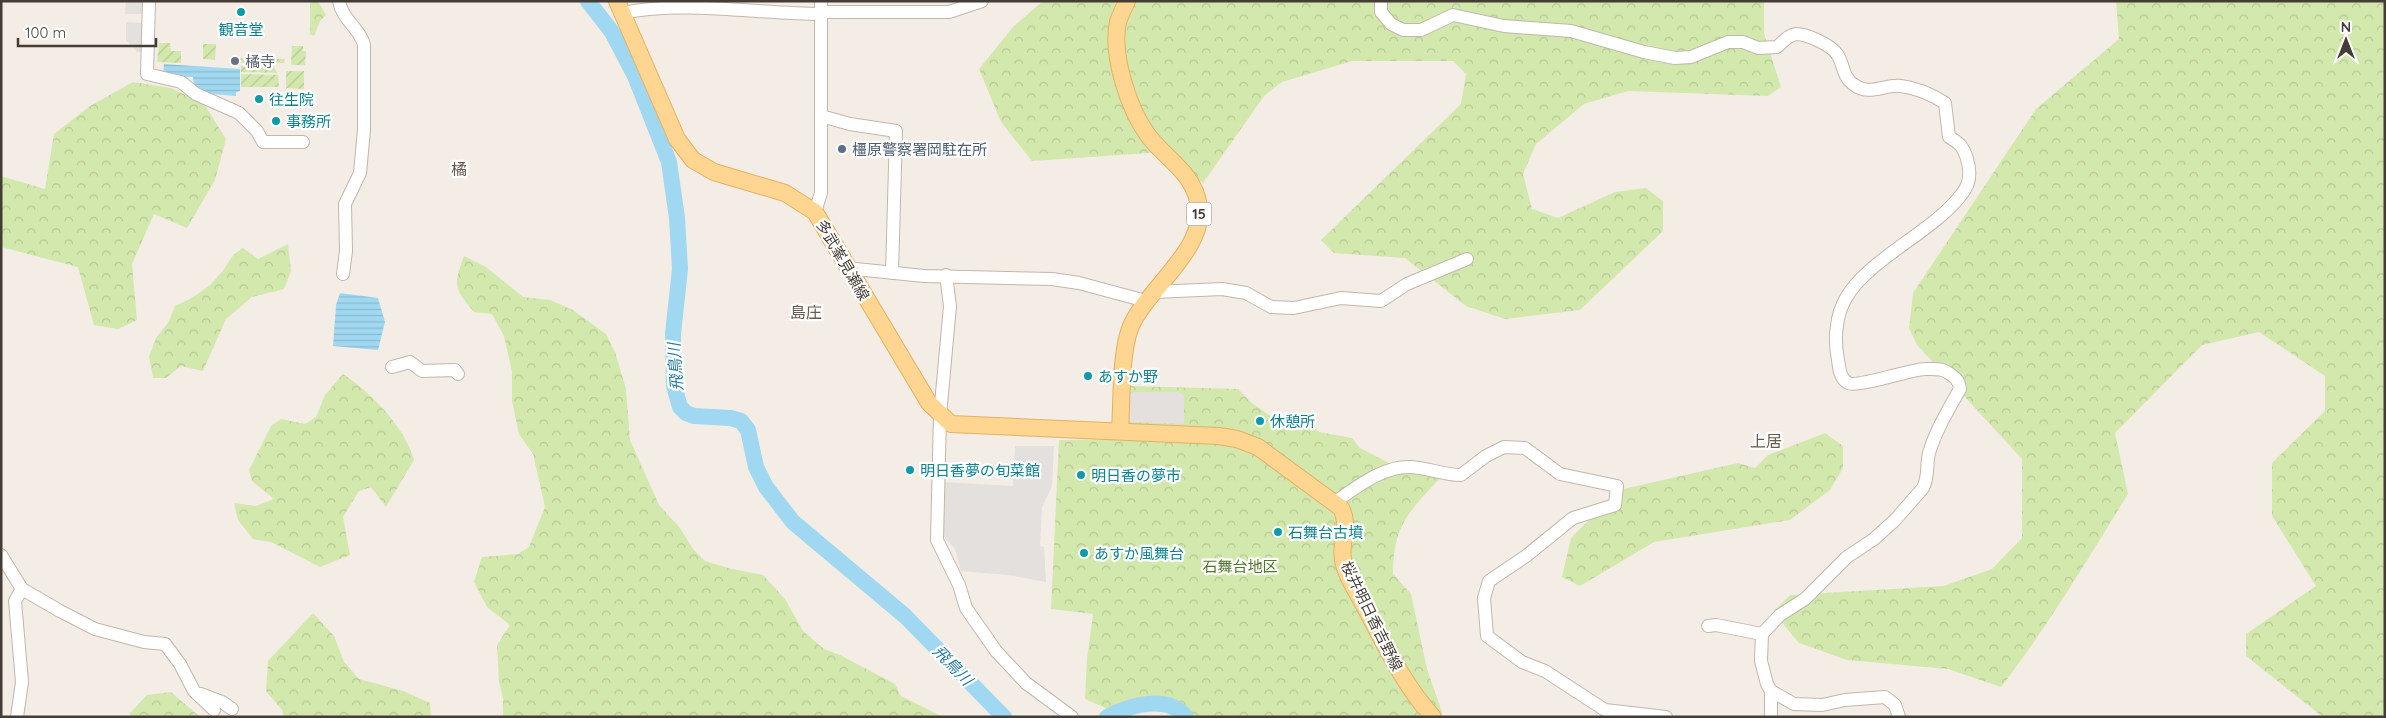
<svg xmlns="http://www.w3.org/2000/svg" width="2386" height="718" viewBox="0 0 2386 718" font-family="Quicksand,'Noto Sans JP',sans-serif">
<defs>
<pattern id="forest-crowns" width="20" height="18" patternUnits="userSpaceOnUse" patternTransform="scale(1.25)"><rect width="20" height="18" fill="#d3e8ad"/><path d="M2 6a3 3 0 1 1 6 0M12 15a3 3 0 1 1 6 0" fill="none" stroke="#b6c895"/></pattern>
<pattern id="garden-furrows" width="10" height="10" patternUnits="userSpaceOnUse" patternTransform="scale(1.25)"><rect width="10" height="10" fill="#d3e8ad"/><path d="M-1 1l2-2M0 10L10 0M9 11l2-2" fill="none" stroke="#b6c895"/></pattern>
<pattern id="water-rules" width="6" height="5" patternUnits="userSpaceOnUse" patternTransform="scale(1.25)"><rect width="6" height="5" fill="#a0d8f1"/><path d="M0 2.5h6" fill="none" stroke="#8bbacf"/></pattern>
</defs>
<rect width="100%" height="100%" fill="#f3ede5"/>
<g fill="url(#forest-crowns)">
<path d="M310 1H318L326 15 320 21 314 36 310 34Z"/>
<path d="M1043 1H1764V34L1781 87 1768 96 1628 91 1584 104 1536 144 1523 174 1532 209 1558 218 1615 192 1646 188 1663 201V231L1580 310 1505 319 1466 306 1405 258 1334 253 1321 240 1461 104 1466 74 1453 61H1352L1282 82 1264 96 1203 183 1163 152 1032 161 1001 122 979 69 1014 26Z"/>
<path d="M2116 1H2385V717H2323L2246 656V634L2316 586 2272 516V463L2325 411V376L2259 332 2202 345 2115 433 2128 494C2087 560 2048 626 2001 687L1948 669 1847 660 1799 643 1773 612 1790 595 1944 586 1992 569 2022 538V459L1917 345 1909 328 1913 293 2036 109 2119 39Z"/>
<path d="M133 82 171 88 204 104 226 139 215 180 187 228 154 214 132 264 137 320 118 329 94 325 78 267 1 247V176L45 189 54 134 90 106Z"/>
<path d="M288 244 291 271 284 289 252 297 226 319 203 371 181 366 166 378H153L149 357 156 338 168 323 175 306C193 298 207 290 220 274 230 263 228 257 243 248L258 259Z"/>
<path d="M464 256 486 267 523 297 550 300 573 310 606 334 615 352 626 389 630 440 659 505 680 528 693 549 705 561 732 569 763 575 785 599 803 631 824 649 840 655 895 684 901 696 943 717H503V697L499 682 497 645 510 625 487 607 474 582 482 557 518 554 529 547 545 507 533 454 519 434 512 401V372L504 336 492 314 474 312C454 288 453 286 464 256Z"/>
<path d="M343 374C371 393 405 427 414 460L386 507 371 487 359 491 343 517 350 555 320 567 271 542 253 539 238 520 234 503 256 506 274 499 252 481 249 470 271 426 281 419 305 424 316 417 325 395Z"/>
<path d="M1130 386 1238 389 1252 403 1276 420 1309 423 1319 432 1352 438 1360 448 1395 466 1442 476C1410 511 1393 524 1393 574L1411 594 1427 669 1442 712 1436 717H1191C1171 689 1136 698 1110 710L1085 699 1087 659 1093 614 1051 609 1059 440 1123 439Z"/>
<path d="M1825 433 1843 446V468L1830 490 1790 520 1654 542 1580 586 1562 577 1571 538 1619 490 1738 463 1755 468 1768 455Z"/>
<path d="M313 613 334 636 344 662 359 679 403 691 430 703 431 717H284L282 710 266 691 268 661Z"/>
<path d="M171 692 200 717H130V713L147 695Z"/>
</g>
<g fill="url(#garden-furrows)">
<path d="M159 43H170L171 51H181V63L157 62Z"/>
<path d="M203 44H216L215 60 203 59Z"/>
<path d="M292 46H303V51H306L305 65H291Z"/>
<path d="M239 58 285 59 284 63H239Z"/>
<path d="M241 66 274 67 277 73 241 72Z"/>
<path d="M286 71H304V89L286 88Z"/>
<path d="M241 74 278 75 279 87H241Z"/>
</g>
<g fill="#e3e0dd">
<path d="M126 1H144L143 14H125Z"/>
<path d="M126 22 143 23V52H137L126 40Z"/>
<path d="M1134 392H1179L1184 396V424L1131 422 1127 418 1128 395Z"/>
<path d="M1015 446H1054L1052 486 1042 507 1040 546 1044 547 1046 582 1008 575 961 571 955 549 941 533V482L1013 486Z"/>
</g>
<g fill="url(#water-rules)">
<path d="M164 64 240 69V91L236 92V96L201 93 194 86 193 77 163 76Z"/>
<path d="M340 293 378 298 385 322 378 350 333 346 336 305Z"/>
</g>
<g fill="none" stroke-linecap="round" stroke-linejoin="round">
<g stroke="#a0d8f1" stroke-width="16">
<path d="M588 1 612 32 635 76 669 162 677 218 680 269 673 334 674 386 680 407 686 413 694 416 731 418 741 421 748 430 756 467 766 487 793 522 905 616 1004 717"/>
<path d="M1107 717C1130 705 1167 694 1186 717"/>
</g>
<defs>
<g id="minor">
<path d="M149 1 147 74 181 82 196 94 239 113 257 131 263 142H303"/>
<path d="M339 1C342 20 360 28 364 45V130L360 173 345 204 346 251 343 274"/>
<path d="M1381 1V12L1391 24 1403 30H1421L1453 15 1504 26 1571 31 1644 52 1675 58 1691 57 1728 42H1743L1758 48 1777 47C1783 42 1788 35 1796 34 1807 34 1831 45 1837 54 1844 64 1842 76 1853 84 1869 97 1884 84 1901 86 1917 88 1931 94 1945 103L1949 137C1960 143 1964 148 1967 159 1971 172 1970 185 1961 195 1939 224 1896 246 1868 272 1852 286 1839 304 1837 326 1835 337 1836 349 1838 360 1839 368 1840 379 1848 383 1857 388 1908 370 1925 369 1933 369 1941 368 1947 372 1955 377 1959 380 1960 389 1948 410 1936 430 1929 453 1926 465 1929 477 1923 488L1895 520 1874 539 1847 557 1805 599 1780 615 1762 634 1761 661 1767 684 1771 691 1794 704 1822 705 1845 700 1885 697 1895 705 1899 717"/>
<path d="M821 12H949L982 1"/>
<path d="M622 13C686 0 756 14 821 14"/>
<path d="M821 116 850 124 896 131 892 273"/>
<path d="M815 212 821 193V1"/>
<path d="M846 268 924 276 1052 279 1079 283 1146 301"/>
<path d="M946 275 950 306 940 415 937 540 959 585 966 608 996 651 1026 683 1072 717"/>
<path d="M1154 292 1222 289 1246 293 1271 307 1294 308 1341 298 1381 301 1407 284 1467 259"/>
<path d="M392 367 410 362 422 371 455 370 458 374"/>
<path d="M1335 502C1357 487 1382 466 1411 467 1428 468 1444 475 1461 475L1486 456 1504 447 1525 448 1560 474 1617 486 1615 505 1573 518 1526 556 1489 581 1484 598 1487 636 1522 662 1545 671 1605 710 1666 717"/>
<path d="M1 555 22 589 60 611 95 629 144 642 165 644 180 664 194 691 214 710"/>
<path d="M1708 626 1716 625 1762 634"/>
<path d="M201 694 222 702 232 709"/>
<path d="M17 717 22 682 15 601 22 589"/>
<path d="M1771 717V691"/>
</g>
<g id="major">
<path d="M617 1 677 139 693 160 714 172 785 193 815 212 929 403 951 424 1219 436 1237 439 1258 447 1341 508C1351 526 1338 545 1344 565 1348 580 1359 595 1366 609 1386 647 1404 685 1433 717"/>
<path d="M1120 431C1122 402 1120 352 1131 326 1147 289 1206 249 1199 206 1194 172 1165 159 1147 134 1128 107 1111 54 1118 22 1120 15 1124 8 1127 1"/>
</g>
</defs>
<use href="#minor" stroke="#c1b7ab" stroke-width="14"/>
<use href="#major" stroke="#e5b061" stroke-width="18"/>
<use href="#minor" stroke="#fff" stroke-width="12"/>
<use href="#major" stroke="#ffd592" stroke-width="16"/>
</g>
<g fill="#0f9aa8" stroke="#fff" stroke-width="2">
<circle cx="241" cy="12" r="5"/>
<circle cx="259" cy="99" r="5"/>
<circle cx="276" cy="121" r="5"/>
<circle cx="1088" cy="376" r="5"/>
<circle cx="1260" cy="421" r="5"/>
<circle cx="910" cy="470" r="5"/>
<circle cx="1081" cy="475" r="5"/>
<circle cx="1278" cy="532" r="5"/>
<circle cx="1084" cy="553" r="5"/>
</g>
<circle fill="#6b7280" stroke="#fff" stroke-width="2" cx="235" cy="61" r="5"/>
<circle fill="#5c6f8a" stroke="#fff" stroke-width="2" cx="842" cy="149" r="5"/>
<g text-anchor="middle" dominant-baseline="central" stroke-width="4.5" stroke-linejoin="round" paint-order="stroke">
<rect fill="#fff" stroke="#7d7772" stroke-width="1" x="1186.5" y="202.5" width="25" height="23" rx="4"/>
<g font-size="14" font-weight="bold" fill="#453d35">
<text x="1199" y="214">15</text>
</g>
<g font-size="15" fill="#0d838f" stroke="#fff" text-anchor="start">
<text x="241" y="29" text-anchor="middle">観音堂</text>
<text x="269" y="99">往生院</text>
<text x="286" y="121">事務所</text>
<text x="1098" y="376">あすか野</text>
<text x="1270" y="421">休憩所</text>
<text x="920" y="470">明日香夢の旬菜館</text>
<text x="1091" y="475">明日香の夢市</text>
<text x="1288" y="532">石舞台古墳</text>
<text x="1094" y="553">あすか風舞台</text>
</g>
<g font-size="15" fill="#5b616d" stroke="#fff" text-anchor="start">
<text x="245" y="61">橘寺</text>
</g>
<g font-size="15" fill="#4e5e75" stroke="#fff" text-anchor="start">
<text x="852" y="149">橿原警察署岡駐在所</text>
</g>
<g font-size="15" fill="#453d35" stroke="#fff">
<text transform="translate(843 260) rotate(60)">多武峯見瀬線</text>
<text transform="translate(1372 616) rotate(64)">桜井明日香吉野線</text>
</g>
<g font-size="15" fill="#4e7827" stroke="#fff">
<text x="1240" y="566">石舞台地区</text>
</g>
<g font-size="16" fill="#685a4c" stroke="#fff">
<text x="459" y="169">橘</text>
<text x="806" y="312">島庄</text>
<text x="1766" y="441">上居</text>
</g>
<g font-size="16" font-style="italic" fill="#2a7ba2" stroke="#fff">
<text transform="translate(675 367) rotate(-94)">飛鳥川</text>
<text transform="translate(953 665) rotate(46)">飛鳥川</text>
</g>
</g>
<rect width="2386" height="718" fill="none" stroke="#453d35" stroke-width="5"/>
<g transform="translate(2346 40)" stroke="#ffffff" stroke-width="4" paint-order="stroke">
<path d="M0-4L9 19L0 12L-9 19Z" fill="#453d35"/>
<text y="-8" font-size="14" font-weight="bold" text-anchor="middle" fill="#453d35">N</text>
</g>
<path d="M18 38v8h138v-8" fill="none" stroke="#453d35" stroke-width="2.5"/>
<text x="25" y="38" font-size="15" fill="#453d35" stroke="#ffffff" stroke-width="4" paint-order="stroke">100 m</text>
</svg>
